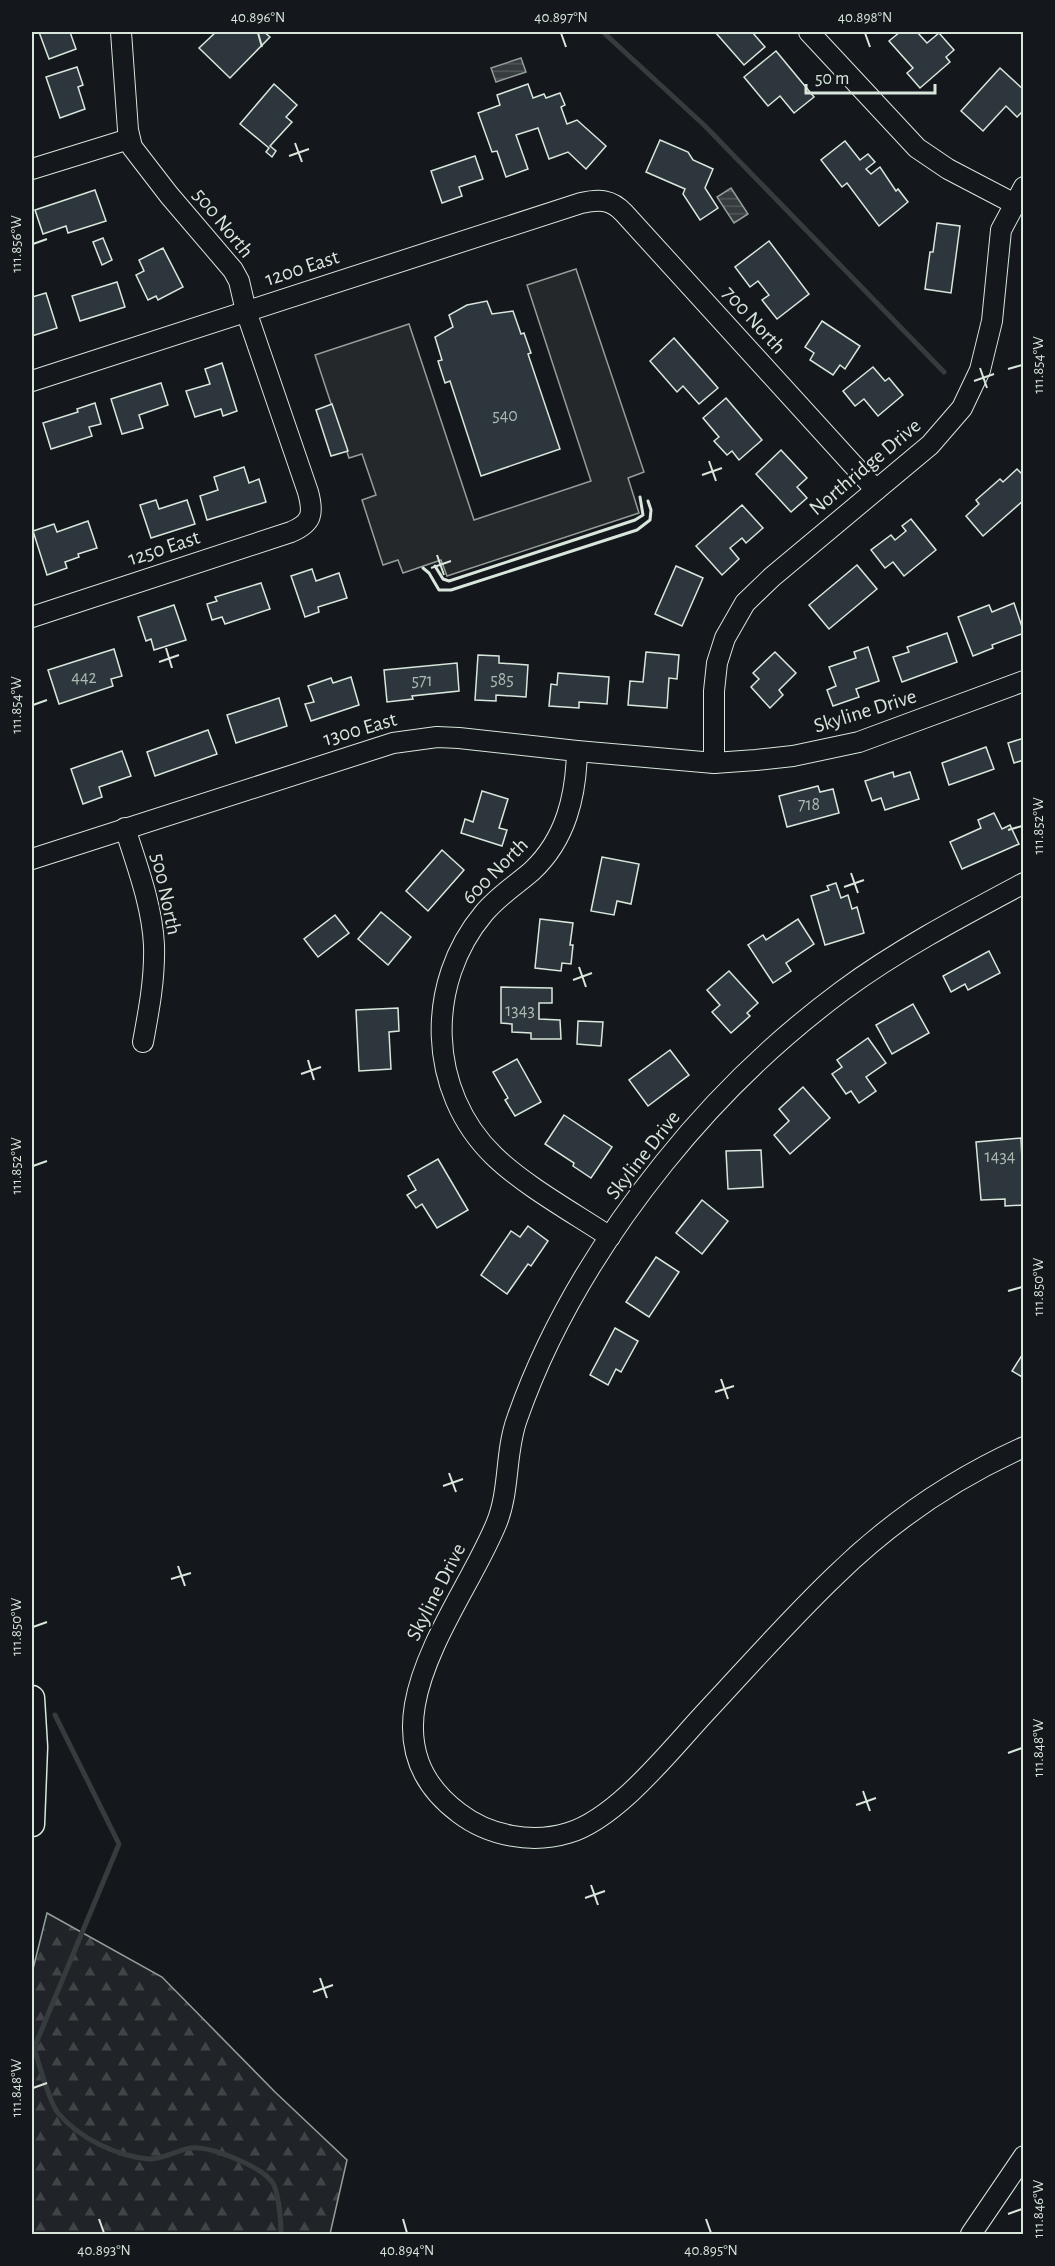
<svg xmlns="http://www.w3.org/2000/svg" width="1055" height="2266" viewBox="0 0 1055 2266" font-family="'Alegreya Sans',sans-serif">
<defs>
<pattern id="forest-firs" width="22" height="20" patternUnits="userSpaceOnUse" patternTransform="scale(1.5)"><rect width="22" height="20" fill="#202428"/><path d="M5 1l3.5 6h-7zM16 11l3.5 6h-7z" fill="#404447"/></pattern>
<pattern id="water-rules" width="6" height="5" patternUnits="userSpaceOnUse" patternTransform="scale(1.5)"><rect width="6" height="5" fill="#363b3e"/><path d="M0 2.5h6" fill="none" stroke="#525759"/></pattern>
</defs>
<rect width="100%" height="100%" fill="#14181c"/>
<path fill="url(#forest-firs)" stroke="#939e99" stroke-width="1.5" d="M47 1913 162 1977 275 2092 347 2160 330 2234H32V1973Z"/>
<path fill="#24282b" stroke="#939e99" stroke-width="1.5" d="M576 269 644 472 628 478 639 513 447 576 441 560 403 573 398 560 383 565 362 500 376 495 362 454 349 458 315 355 409 324 474 520 591 481 527 285Z"/>
<g fill="url(#water-rules)" stroke="#939e99" stroke-width="1.5">
<path d="M521 58 526 72 496 82 491 68Z"/>
<path d="M731 188 748 214 734 223 717 197Z"/>
</g>
<g fill="none" stroke-linecap="round" stroke-linejoin="round">
<g stroke="#363b3e" stroke-width="5">
<path d="M603 32 704 125 944 372"/>
<path d="M55 1715 119 1844 34 2048C39 2063 49 2102 58 2113 79 2138 116 2156 149 2159 165 2160 182 2146 198 2148 216 2149 266 2168 274 2185 279 2197 281 2221 281 2234"/>
</g>
</g>
<g fill="#2c363c" stroke="#d8e6dc" stroke-width="1.5">
<path d="M39 32H70L76 49 49 59Z"/>
<path d="M216 32H264L270 37 230 78 199 48Z"/>
<path d="M715 32H752L765 47 744 65Z"/>
<path d="M900 32H917L927 43 939 33 954 50 946 57 950 62 920 88 907 73 913 68 889 41Z"/>
<path d="M776 51 814 97 794 113 780 96 768 106 744 77Z"/>
<path d="M77 67 83 85 78 87 85 109 60 118 46 77Z"/>
<path d="M1000 68 1024 90V110L1017 117 1006 106 983 131 961 111Z"/>
<path d="M274 84 297 105 286 117 292 122 270 146 276 151 272 157 266 152 269 148 240 124Z"/>
<path d="M528 84 533 98 544 94 546 98 560 93 565 105 561 107 567 124 577 120 606 146 586 169 568 152 549 159 538 128 516 135 528 169 506 177 497 151 492 152 478 113 500 105 497 95Z"/>
<path d="M660 140 688 152 693 160 713 169 705 188 718 208 700 220 683 194 685 189 646 172Z"/>
<path d="M845 141 860 160 868 154 875 162 866 169 871 174 880 167 896 191 898 189 908 202 879 226 847 183 842 187 821 160Z"/>
<path d="M475 156 483 179 459 187 462 196 442 203 431 171Z"/>
<path d="M95 190 106 221 68 233 66 226 43 234 35 210Z"/>
<path d="M937 223 960 226 951 293 925 289 930 252H933Z"/>
<path d="M103 238 112 260 102 265 93 242Z"/>
<path d="M769 241 809 294 777 319 762 300 769 295 758 281 750 287 735 267Z"/>
<path d="M163 248 183 287 158 300 156 296 148 300 136 275 144 271 139 260Z"/>
<path d="M117 282 125 307 80 321 72 296Z"/>
<path d="M46 293 57 328 32 336V297Z"/>
<path d="M487 301 492 314 513 311 521 334 524 333 531 353 528 354 560 449 481 476 450 381 445 383 438 361 442 360 435 337 453 327 449 315 467 305Z"/>
<path d="M822 321 860 346 845 369 840 365 833 375 810 360 814 353 805 347Z"/>
<path d="M674 338 718 388 699 404 683 386 677 392 650 361Z"/>
<path d="M222 363 237 411 223 416 221 409 195 417 186 391 210 384 205 369Z"/>
<path d="M873 367 885 381 889 378 903 395 878 416 864 399 855 406 843 391Z"/>
<path d="M161 383 168 405 139 415 143 428 122 434 111 399Z"/>
<path d="M726 398 762 440 739 460 732 451 727 455 714 441 719 437 703 418Z"/>
<path d="M95 403 101 424 89 427 92 436 51 449 43 423 78 412 77 409Z"/>
<path d="M332 404 348 451 331 456 316 410Z"/>
<path d="M781 450 807 478 797 487 807 498 791 512 756 474Z"/>
<path d="M244 467 249 483 259 479 266 502 207 520 200 496 218 490 214 477Z"/>
<path d="M1017 469 1024 476V500L983 536 966 516 979 504 976 500 1000 479 1003 482Z"/>
<path d="M156 500 159 509 187 500 195 524 151 538 140 505Z"/>
<path d="M742 505 763 528 746 543 742 538 730 548 739 559 722 575 696 546Z"/>
<path d="M911 519 936 550 904 576 893 562 885 568 871 550 891 535 895 540 906 531 902 526Z"/>
<path d="M88 521 97 548 78 554 79 557 65 562 67 568 47 575 33 531 54 524 57 532Z"/>
<path d="M857 565 877 589 829 629 809 605Z"/>
<path d="M676 566 703 578 682 626 655 614Z"/>
<path d="M312 569 316 581 339 573 347 598 318 607 319 612 305 617 291 576Z"/>
<path d="M261 583 270 609 225 624 222 617 212 620 207 604 217 601 215 597Z"/>
<path d="M1014 603 1024 633 992 645 993 648 973 656 958 617 989 605 992 612Z"/>
<path d="M174 605 186 640 154 650 151 639 146 641 138 617Z"/>
<path d="M947 633 957 662 902 682 893 657 909 652 907 647Z"/>
<path d="M868 647 879 681 856 689 859 697 833 706 827 690 836 686 829 667 856 658 854 652Z"/>
<path d="M114 649 122 676 111 679 113 686 59 704 48 670Z"/>
<path d="M646 652 679 655 677 679 669 678 667 708 628 705 630 681 643 682Z"/>
<path d="M775 652 796 673 779 690 783 695 770 708 751 687 759 679 753 673Z"/>
<path d="M478 655 499 656V663L528 665 526 697 496 695V701L475 700Z"/>
<path d="M457 663 459 691 412 696 413 699 387 702 384 670Z"/>
<path d="M558 673 609 677 607 704 579 702V708L549 706 551 684 557 685Z"/>
<path d="M351 677 359 705 311 721 305 704 314 702 308 686 331 678 333 683Z"/>
<path d="M279 698 287 726 236 743 227 715Z"/>
<path d="M208 730 217 754 155 776 147 752Z"/>
<path d="M1024 738V760L1014 763 1008 743Z"/>
<path d="M986 747 994 769 949 785 942 763Z"/>
<path d="M122 751 131 776 99 787 102 797 83 804 71 769Z"/>
<path d="M893 772 894 777 910 772 919 799 885 810 881 798 872 801 865 781Z"/>
<path d="M818 786 820 792 833 789 839 813 787 827 779 796Z"/>
<path d="M482 791 508 799 499 828 507 830 502 846 461 833 465 819 473 822Z"/>
<path d="M994 813 1002 829 1010 825 1019 844 962 869 950 842 981 828 978 820Z"/>
<path d="M442 850 464 870 428 911 406 891Z"/>
<path d="M602 857 639 864 631 904 617 901 614 915 591 911Z"/>
<path d="M836 883 841 898 848 895 852 909 857 907 864 933 825 945 811 896 829 890 827 886Z"/>
<path d="M381 912 411 937 388 965 358 939Z"/>
<path d="M335 915 349 933 318 957 304 939Z"/>
<path d="M540 919 573 923 570 945H573L571 964 562 963 561 971 535 968Z"/>
<path d="M798 919 814 944 786 963 791 971 773 983 748 945 763 935 766 940Z"/>
<path d="M989 951 1000 973 968 990 965 984 951 992 943 976Z"/>
<path d="M729 971 758 1003 747 1013 750 1016 731 1033 712 1012 720 1005 707 990Z"/>
<path d="M501 987 552 988V1003H539V1019L560 1020 561 1039H531V1033L512 1032V1024L501 1023Z"/>
<path d="M913 1004 929 1033 892 1054 876 1025Z"/>
<path d="M398 1008 399 1031 389 1032 391 1069 359 1071 356 1010Z"/>
<path d="M578 1021 603 1022 601 1046 577 1044Z"/>
<path d="M868 1038 886 1063 866 1077 876 1091 859 1103 851 1091 846 1094 832 1074 842 1067 837 1060Z"/>
<path d="M670 1050 689 1075 648 1106 629 1080Z"/>
<path d="M517 1059 541 1102 515 1116 505 1100 508 1098 493 1072Z"/>
<path d="M803 1087 830 1118 790 1154 774 1135 789 1121 779 1109Z"/>
<path d="M564 1115 612 1147 591 1178 573 1166 574 1163 545 1144Z"/>
<path d="M1021 1138 1024 1205 1005 1206V1199L981 1200 976 1142Z"/>
<path d="M761 1150 763 1187 728 1189 726 1151Z"/>
<path d="M438 1159 468 1210 437 1228 422 1204 416 1208 407 1195 416 1190 408 1176Z"/>
<path d="M702 1200 728 1221 702 1254 676 1233Z"/>
<path d="M528 1226 548 1241 531 1266 528 1264 507 1294 481 1275 511 1231 520 1237Z"/>
<path d="M656 1257 679 1272 649 1317 626 1302Z"/>
<path d="M615 1328 638 1341 621 1372 616 1369 608 1385 590 1375Z"/>
<path d="M1024 1352V1378L1012 1371Z"/>
</g>
<g fill="none" stroke-linecap="round" stroke-linejoin="round">
<defs>
<g id="minor">
<path d="M809 32 917 148 948 169 1013 203"/>
<path d="M32 169 129 139"/>
<path d="M32 381 581 203C599 199 611 199 624 213L876 490"/>
<path d="M32 617 291 532C312 523 314 514 308 492L246 311 239 281 233 270 169 195 132 147 128 130 121 32"/>
<path d="M577 751C576 796 566 839 532 871 516 885 498 896 484 913 425 983 427 1091 494 1156 525 1186 574 1213 610 1237"/>
<path d="M714 763V691L717 663 725 638 745 603 772 577 930 445 962 408 980 370 992 321 1001 230 1024 187"/>
<path d="M125 828C137 866 152 905 154 945 155 978 149 1010 143 1042"/>
<path d="M32 859 393 743 437 737 459 738 577 751 714 763 756 760 793 756 859 742 1024 681"/>
<path d="M1024 883C962 916 899 949 842 991 776 1040 716 1098 664 1163 603 1239 549 1327 517 1419 505 1452 510 1489 497 1522 462 1610 351 1732 459 1813 489 1836 532 1844 568 1833 616 1819 669 1752 703 1715 747 1668 789 1620 835 1576 889 1523 955 1478 1024 1447"/>
<path d="M971 2234 1024 2156"/>
</g>
<path id="major" d="M32 1698 35 1747 32 1824"/>
</defs>
<use href="#minor" stroke="#d8e6dc" stroke-width="22"/>
<use href="#major" stroke="#d8e6dc" stroke-width="27"/>
<use href="#minor" stroke="#14181c" stroke-width="20"/>
<use href="#major" stroke="#14181c" stroke-width="24"/>
<g stroke="#d8e6dc" stroke-width="3">
<path d="M435 566 443 579 449 581 635 520 643 515 640 497"/>
<path d="M423 568 429 573 439 590H451L637 530 650 520 651 510 648 501"/>
</g>
</g>
<path fill="none" stroke="#d8e6dc" stroke-width="2" d="M258 33 262 47M561 33 566 47M865 33 870 47M295 143 302 162M289 156 309 149M33 244 47 239M980 368 987 388M1008 369 1022 365M974 381 994 374M709 461 716 481M702 475 722 468M437 555 444 575M431 568 451 561M166 648 172 668M159 662 179 655M33 705 47 700M1008 830 1022 826M851 873 858 893M844 887 864 880M579 967 586 987M573 980 592 973M308 1060 314 1080M301 1074 321 1067M33 1166 47 1161M1008 1291 1022 1287M721 1379 728 1399M715 1392 734 1386M449 1473 456 1492M443 1486 463 1479M178 1566 185 1586M171 1579 191 1573M33 1627 47 1622M1008 1753 1022 1748M863 1791 870 1811M856 1805 876 1798M591 1885 598 1905M585 1898 605 1891M320 1978 327 1998M313 1992 333 1985M33 2088 47 2083M1008 2214 1022 2209M99 2219 104 2233M403 2219 407 2233M706 2219 711 2233"/>
<g text-anchor="middle" dominant-baseline="central" stroke-width="4.5" stroke-linejoin="round" paint-order="stroke">
<g font-size="18" fill="#adbab4">
<text x="505" y="416">540</text>
<text x="84" y="678">442</text>
<text x="502" y="680">585</text>
<text x="422" y="681">571</text>
<text x="809" y="805">718</text>
<text x="520" y="1011">1343</text>
<text x="1000" y="1157">1434</text>
</g>
<g font-size="21" fill="#d8e6dc" stroke="#14181c">
<text transform="translate(223 223) rotate(51)">500 North</text>
<text transform="translate(302 268) rotate(-18)">1200 East</text>
<text transform="translate(754 320) rotate(48)">700 North</text>
<text transform="translate(865 467) rotate(-40)">Northridge Drive</text>
<text transform="translate(164 548) rotate(-18)">1250 East</text>
<text transform="translate(865 711) rotate(-17)">Skyline Drive</text>
<text transform="translate(360 729) rotate(-16)">1300 East</text>
<text transform="translate(495 871) rotate(-45)">600 North</text>
<text transform="translate(166 894) rotate(78)">500 North</text>
<text transform="translate(643 1155) rotate(-52)">Skyline Drive</text>
<text transform="translate(436 1592) rotate(-63)">Skyline Drive</text>
</g>
</g>
<rect width="1055" height="2266" fill="none" stroke="#14181c" stroke-width="66"/>
<path d="M806 84v9h129v-9" fill="none" stroke="#d8e6dc" stroke-width="3"/>
<text x="815" y="84" font-size="18" fill="#d8e6dc" stroke="#14181c" stroke-width="4.5" paint-order="stroke">50 m</text>
<rect x="33" y="33" width="989" height="2200" fill="none" stroke="#d8e6dc" stroke-width="2"/>
<g font-size="15" text-anchor="middle" fill="#d8e6dc">
<text x="258" y="22">40.896°N</text>
<text x="561" y="22">40.897°N</text>
<text x="865" y="22">40.898°N</text>
<text transform="translate(16 244) rotate(-90)" y="5">111.856°W</text>
<text transform="translate(1038 365) rotate(-90)" y="5">111.854°W</text>
<text transform="translate(16 705) rotate(-90)" y="5">111.854°W</text>
<text transform="translate(1038 826) rotate(-90)" y="5">111.852°W</text>
<text transform="translate(16 1166) rotate(-90)" y="5">111.852°W</text>
<text transform="translate(1038 1287) rotate(-90)" y="5">111.850°W</text>
<text transform="translate(16 1627) rotate(-90)" y="5">111.850°W</text>
<text transform="translate(1038 1748) rotate(-90)" y="5">111.848°W</text>
<text transform="translate(16 2088) rotate(-90)" y="5">111.848°W</text>
<text transform="translate(1038 2209) rotate(-90)" y="5">111.846°W</text>
<text x="104" y="2255">40.893°N</text>
<text x="407" y="2255">40.894°N</text>
<text x="711" y="2255">40.895°N</text>
</g>
</svg>
